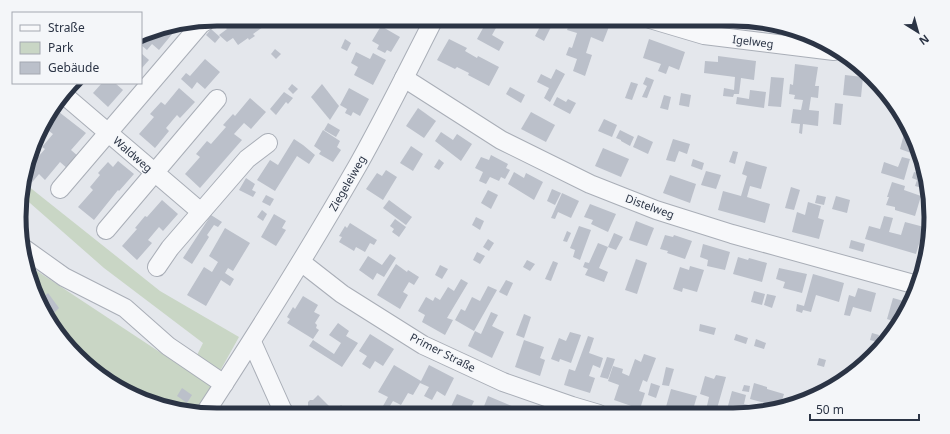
<svg xmlns="http://www.w3.org/2000/svg" width="950" height="434" viewBox="0 0 950 434" font-family="'Noto Sans',sans-serif">
<rect width="100%" height="100%" fill="#e4e7ec"/>
<g fill="#c9d6c5">
<path d="M23 182 160 291 239 337 220 371 197 355 203 343 104 268 22 196Z"/>
<path d="M28 265 211 386 196 411 141 400 86 366 45 316Z"/>
</g>
<g fill="#bbc0ca">
<path d="M239 19H257L263 27 253 34 255 36 249 40 248 38 238 45 233 38 227 42 219 35 227 29 226 28Z"/>
<path d="M488 19H501L492 35 504 42 499 51 477 39Z"/>
<path d="M540 19H555L544 41 535 36 543 21Z"/>
<path d="M571 19H596L610 24 603 42 591 37 586 53 592 55 585 76 573 71 577 59 566 55 569 47 572 48 577 33 567 30Z"/>
<path d="M381 26 400 37 391 52 387 50 385 53 377 49 379 45 372 41Z"/>
<path d="M167 27 173 33 159 50 152 44 147 50 141 45V37L143 36 153 30Z"/>
<path d="M211 29 220 37 215 43 206 35Z"/>
<path d="M345 39 351 43 347 51 341 48Z"/>
<path d="M449 39 467 48 465 51 477 58 478 56 499 67 489 86 468 75 469 73 457 67 455 69 437 60Z"/>
<path d="M649 39 685 52 679 70 669 66 666 74 658 71 661 64 643 58Z"/>
<path d="M275 49 281 54 276 59 271 54Z"/>
<path d="M356 52 370 59 373 53 386 60 373 85 354 75 358 67 351 63Z"/>
<path d="M141 53 149 60 141 69Z"/>
<path d="M718 56 756 61 754 80 741 78 739 94H734L733 97 723 96 724 88 734 90 735 77 704 73 705 61 718 62Z"/>
<path d="M205 59 220 72 205 89 197 82 192 89 181 79 186 73 190 76Z"/>
<path d="M795 64 818 67 815 86H819L818 98 811 97 809 110 819 111 818 126 803 124 802 134 799 133 800 124 791 123 793 109 801 110 803 100 794 99 795 95 789 94 790 84 793 85Z"/>
<path d="M556 69 565 74 550 102 544 98 549 88 537 82 541 74 551 79Z"/>
<path d="M845 75 863 77 861 97 843 95Z"/>
<path d="M646 77 654 80 647 98 642 97 647 86 643 84Z"/>
<path d="M771 77 784 78 781 107 768 106Z"/>
<path d="M631 82 638 84 632 100 625 98Z"/>
<path d="M102 83H115L123 90 108 107 93 93Z"/>
<path d="M292 84 298 89 293 94 288 89Z"/>
<path d="M322 84 339 106 330 120 311 97Z"/>
<path d="M510 87 525 95 521 103 506 94Z"/>
<path d="M179 88 195 102 180 118 177 115 166 128 169 131 155 148 139 134 154 117 150 114 161 102 165 105Z"/>
<path d="M349 88 369 99 360 116 353 112 351 116 345 113 347 109 340 105Z"/>
<path d="M750 90 766 92 764 108 736 104 737 97 749 99Z"/>
<path d="M284 92 293 98 288 104 286 102 276 115 270 109Z"/>
<path d="M681 93 691 95 689 107 679 105Z"/>
<path d="M664 95 671 97 668 110 660 108Z"/>
<path d="M557 97 566 102 568 99 576 103 570 114 553 105Z"/>
<path d="M250 98 266 112 251 129 244 123 234 134 242 140 200 188 185 174 200 157 196 154 207 141 211 144 226 127 223 125 233 114 235 116Z"/>
<path d="M835 103 843 104 841 125 833 124Z"/>
<path d="M418 108 436 121 424 138 406 126Z"/>
<path d="M59 112 86 133 71 150 79 157 68 169 60 162 45 180 39 174 29 186 23 181 29 163 31 165 45 149 42 147 53 134 45 128Z"/>
<path d="M531 112 555 125 546 142 521 129Z"/>
<path d="M604 119 617 125 612 137 598 131Z"/>
<path d="M328 123 340 130 336 137 324 130Z"/>
<path d="M323 130 340 141 337 147 341 150 333 162 319 154 321 151 314 146Z"/>
<path d="M620 130 634 137 630 146 621 141V140L616 138Z"/>
<path d="M441 132 453 140 457 134 472 144 461 161 435 141Z"/>
<path d="M904 134 913 137 915 140 911 153 900 149Z"/>
<path d="M638 135 653 142 648 154 633 147Z"/>
<path d="M294 139 303 145 315 155 309 164 297 156 275 191 257 180 270 160 278 165Z"/>
<path d="M673 139 690 144 687 154 679 151 675 162 666 160Z"/>
<path d="M411 146 423 154 413 171 400 163Z"/>
<path d="M603 148 629 159 621 177 595 166Z"/>
<path d="M733 151 738 152 735 164 729 162Z"/>
<path d="M491 155 508 164 506 168 510 170 505 179 501 177 499 181 490 177 486 184 479 181 483 172 475 168 481 157 489 160Z"/>
<path d="M902 157 910 159 904 180 881 173 884 162 898 167Z"/>
<path d="M439 159 444 163 439 170 434 167Z"/>
<path d="M693 159 704 163 702 170 691 166Z"/>
<path d="M118 161 134 174 119 191 118 190 94 220 78 207 93 190 90 187 100 175 98 173 108 162 113 167Z"/>
<path d="M746 161 767 167 761 189 750 186 747 197 770 204 765 223 718 210 723 191 741 196 747 176 742 174Z"/>
<path d="M921 167 922 174 926 189 915 186 917 180 912 178 914 172 919 173Z"/>
<path d="M386 170 397 177 383 200 366 189 377 173 382 176Z"/>
<path d="M706 171 721 175 716 189 701 185Z"/>
<path d="M514 172 524 178 526 173 543 182 534 200 508 184Z"/>
<path d="M670 175 696 184 690 203 663 193Z"/>
<path d="M246 178 255 184 252 190 256 192 253 197 239 190Z"/>
<path d="M892 182 905 186 904 190 921 196 915 216 895 210V207L886 205 889 197H887Z"/>
<path d="M791 187 800 190 794 210 785 208Z"/>
<path d="M552 189 561 193 555 205 547 201Z"/>
<path d="M488 190 498 195 491 209 481 203Z"/>
<path d="M562 193 579 201 571 218 558 212 555 219 551 218Z"/>
<path d="M266 195 274 199 270 206 262 202Z"/>
<path d="M817 195 826 197 824 205 815 203Z"/>
<path d="M836 196 850 200 847 213 832 209Z"/>
<path d="M162 200 178 214 163 231 159 227 148 240 152 243 137 260 122 246 137 229 135 228 145 216 147 217Z"/>
<path d="M389 200 412 217 406 225 383 208Z"/>
<path d="M808 202 821 206 818 218 824 220 819 239 792 232 797 212 805 215Z"/>
<path d="M590 204 616 214 608 232 591 224 593 220 584 217Z"/>
<path d="M262 210 267 214 263 221 257 217Z"/>
<path d="M274 214 286 221 282 228 286 230 276 246 261 237Z"/>
<path d="M211 215 222 222 218 227 214 225 207 235 209 237 192 264 183 258Z"/>
<path d="M884 216 893 218 889 232 901 235 905 222 924 227 916 254 865 239 869 226 880 229Z"/>
<path d="M476 217 484 221 480 230 472 225Z"/>
<path d="M395 219 406 227 399 237 392 232 394 229 390 226Z"/>
<path d="M636 221 654 228 647 246 629 240Z"/>
<path d="M350 223 377 240 374 245 370 243 365 252 356 247 354 251 339 242 342 237 339 236 345 226 347 228Z"/>
<path d="M579 226 591 230 580 260 573 257 575 250 570 248Z"/>
<path d="M225 228 250 243 233 271 228 268 225 273 234 279 230 286 221 280 206 306 187 295 204 267 212 272 218 262 209 256Z"/>
<path d="M567 231 571 233 567 242 563 241Z"/>
<path d="M614 233 623 237 616 250 608 247 599 268 608 272 604 282 585 275 588 269 583 267 585 262 589 263 598 243 608 247Z"/>
<path d="M665 235 673 237 674 235 692 241 685 259 667 253 668 251 660 249Z"/>
<path d="M488 239 494 243 489 251 483 247Z"/>
<path d="M851 240 865 244 863 252 849 248Z"/>
<path d="M703 244 730 252 725 270 707 266 708 260 700 257Z"/>
<path d="M477 252 485 256 480 264 473 260Z"/>
<path d="M390 254 396 258 384 277 377 273 373 280 359 270 368 256 382 265Z"/>
<path d="M738 257 748 260 749 258 767 263 762 282 733 274Z"/>
<path d="M636 259 647 263 637 294 625 290Z"/>
<path d="M527 260 535 264 530 271 523 267Z"/>
<path d="M553 261 558 263 551 281 545 279Z"/>
<path d="M396 264 407 272 408 270 419 277 414 285 409 282 403 292 408 295 400 309 377 295Z"/>
<path d="M440 265 448 269 442 279 435 275Z"/>
<path d="M690 266 704 270 697 292 683 288 682 292 673 289 680 267 689 270Z"/>
<path d="M779 268 807 274 802 293 783 288 785 282 776 279Z"/>
<path d="M813 274 844 283 839 302 816 295 811 312 803 310 802 313 796 311 797 304 804 306Z"/>
<path d="M461 279 468 283 447 318 453 320 445 335 422 322 425 315 418 311 426 297 433 301 435 297 440 300 448 287 454 291Z"/>
<path d="M506 280 513 283 507 296 499 292Z"/>
<path d="M488 286 497 290 474 331 455 320 461 309 465 311 472 297 480 301Z"/>
<path d="M858 288 876 293 871 312 853 307 850 316 844 315 849 295 855 297Z"/>
<path d="M754 291 765 294 762 305 751 302Z"/>
<path d="M48 293 59 308 54 313 41 299Z"/>
<path d="M767 294 776 296 772 308 764 305Z"/>
<path d="M303 296 318 305 314 312 320 315 315 323 317 325 316 328 319 330 313 339 287 323 290 319 287 317 293 307 295 309Z"/>
<path d="M893 298 907 302 904 313 899 323 887 319Z"/>
<path d="M491 312 498 315 492 326 504 332 492 358 468 346 475 331 481 334Z"/>
<path d="M524 314 531 317 524 338 516 335Z"/>
<path d="M338 323 349 331 346 336 358 343 342 367 309 346 313 340 334 354 341 343 329 335Z"/>
<path d="M700 324 716 328 714 335 699 331Z"/>
<path d="M570 332 581 335 571 363 560 359 559 362 551 359 559 338 566 341Z"/>
<path d="M872 333 879 335 877 342 870 340Z"/>
<path d="M370 334 394 349 383 366 375 361 370 369 362 364 367 356 359 351Z"/>
<path d="M736 334 748 338 746 344 734 340Z"/>
<path d="M588 336 594 338 589 353 603 358 600 368 593 365 589 376 595 378 590 393 564 385 569 369 575 371Z"/>
<path d="M756 339 766 343 764 349 754 346Z"/>
<path d="M524 340 544 347 540 358 545 360 540 376 515 367Z"/>
<path d="M644 354 656 358 647 382 643 380 639 391 645 393 640 409 614 400 619 385 608 381 613 366 623 369 622 373 629 376 635 359 641 362Z"/>
<path d="M607 357 615 359 608 379 600 377Z"/>
<path d="M819 358 826 360 824 367 817 365Z"/>
<path d="M394 365 421 381 429 365 454 378 445 396 437 391 432 400 424 396 429 387 420 383 413 395 408 393 401 405 393 401 388 409 383 406 388 397 378 392Z"/>
<path d="M666 367 674 369 669 386 662 385Z"/>
<path d="M108 370 117 378 113 383 103 376Z"/>
<path d="M716 375 726 377 716 412 706 410 709 397 700 394 705 376 714 379Z"/>
<path d="M651 383 660 386 656 398 648 395Z"/>
<path d="M754 383 767 387V389L784 394 780 407 750 399Z"/>
<path d="M744 385 750 386 749 392 742 391Z"/>
<path d="M182 388 192 395 187 403 177 396Z"/>
<path d="M671 389 697 396 692 413 664 414Z"/>
<path d="M732 391 746 395 744 404 750 405 747 413H726Z"/>
<path d="M457 394 474 401 468 414H451L448 413Z"/>
<path d="M318 395 335 412 341 405 348 412 345 415H308L303 410 308 406V402L310 400H313Z"/>
<path d="M488 396 514 407 511 414H481Z"/>
</g>
<g fill="none" stroke-linecap="round" stroke-linejoin="round">
<defs>
<g id="minor">
<path d="M650 19 704 35 834 51"/>
<path d="M404 78 501 140 590 184 656 210 732 234 917 285"/>
<path d="M64 95 201 212"/>
<path d="M60 189 201 24 206 21"/>
<path d="M106 230 217 99"/>
<path d="M22 247 64 277 125 308 168 346 224 384"/>
<path d="M301 262 342 294 423 345 503 382 572 406 599 414"/>
<path d="M157 267 170 248 247 159 268 143"/>
<path d="M252 342 282 409 286 415"/>
<path d="M205 413C258 332 310 249 358 165 385 117 409 68 434 19"/>
</g>
</defs>
<use href="#minor" stroke="#a9aeb7" stroke-width="20"/>
<use href="#minor" stroke="#f7f8fa" stroke-width="18"/>
</g>
<g text-anchor="middle" dominant-baseline="central" stroke-width="3" stroke-linejoin="round" paint-order="stroke">
<g font-size="11" fill="#2b3445" stroke="#f4f6f9">
<text transform="translate(753 41) rotate(7)">Igelweg</text>
<text transform="translate(133 154) rotate(41)">Waldweg</text>
<text transform="translate(347 183) rotate(-60)">Ziegeleiweg</text>
<text transform="translate(650 206) rotate(20)">Distelweg</text>
<text transform="translate(443 352) rotate(27)">Primer Straße</text>
</g>
</g>
<path d="M0 0H950V434H0ZM217 26H733A191 191 0 0 1 924 217V217A191 191 0 0 1 733 408H217A191 191 0 0 1 26 217V217A191 191 0 0 1 217 26Z" fill="#f4f6f9" fill-rule="evenodd"/>
<path fill="none" stroke="#2b3445" stroke-width="5" d="M217 26H733A191 191 0 0 1 924 217V217A191 191 0 0 1 733 408H217A191 191 0 0 1 26 217V217A191 191 0 0 1 217 26Z"/>
<rect x="12" y="12" width="130" height="72" fill="#f4f6f9" stroke="#a4a8b1"/>
<rect x="20" y="25" width="20" height="6" fill="#f7f8fa" stroke="#a4a8b1"/>
<text x="48" y="32" font-size="12" fill="#2b3445">Straße</text>
<rect x="20" y="42" width="20" height="12" fill="#c9d6c5" stroke="#a4a8b1"/>
<text x="48" y="52" font-size="12" fill="#2b3445">Park</text>
<rect x="20" y="62" width="20" height="12" fill="#bbc0ca" stroke="#a4a8b1"/>
<text x="48" y="72" font-size="12" fill="#2b3445">Gebäude</text>
<g transform="translate(918 32) rotate(143)" stroke="#f4f6f9" stroke-width="3" paint-order="stroke">
<path d="M0-3L7 15L0 10L-7 15Z" fill="#2b3445"/>
<text y="-6" font-size="11" font-weight="bold" text-anchor="middle" fill="#2b3445">N</text>
</g>
<path d="M810 414v6h109v-6" fill="none" stroke="#2b3445" stroke-width="2"/>
<text x="816" y="414" font-size="12" fill="#2b3445" stroke="#f4f6f9" stroke-width="3" paint-order="stroke">50 m</text>
</svg>
